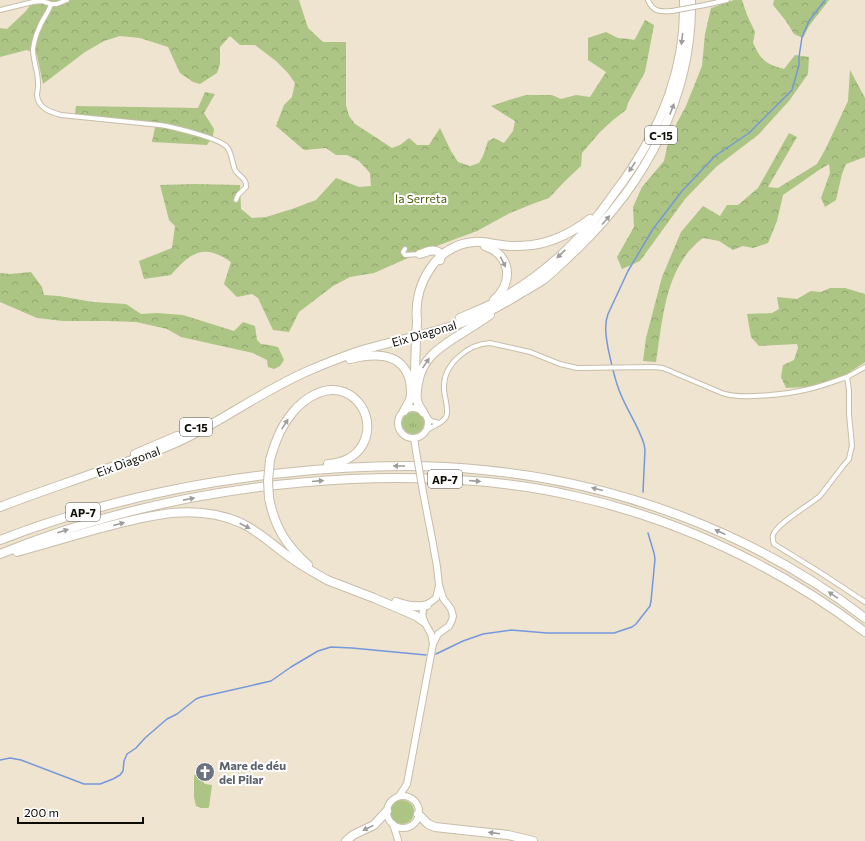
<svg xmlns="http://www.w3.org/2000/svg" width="865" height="841" viewBox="0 0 865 841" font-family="Commissioner,sans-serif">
<defs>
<pattern id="grass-tufts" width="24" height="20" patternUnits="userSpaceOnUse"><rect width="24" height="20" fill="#acc484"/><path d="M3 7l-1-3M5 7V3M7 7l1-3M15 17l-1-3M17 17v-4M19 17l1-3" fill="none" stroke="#93a770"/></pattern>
<pattern id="forest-crowns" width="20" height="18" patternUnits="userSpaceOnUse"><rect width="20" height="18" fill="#acc484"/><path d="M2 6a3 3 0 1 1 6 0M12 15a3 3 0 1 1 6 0" fill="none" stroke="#93a770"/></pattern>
</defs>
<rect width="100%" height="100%" fill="#efe4d0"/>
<circle fill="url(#grass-tufts)" cx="413" cy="423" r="11"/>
<g fill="url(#forest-crowns)">
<path d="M34 0H299L308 28 323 42H346V105L349 116 355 124 366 131 392 148 400 145 409 138 417 145H429L440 128 451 151 458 162 470 166 479 163 483 156 488 141 494 138 504 143 513 131 515 121 491 106 509 100 526 95H552L561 99 576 95 590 97 606 72 588 60V38L606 32 618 38 630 39 633 40 635 39 645 20 654 25 645 72 628 103 626 110 613 120 600 132 582 153 581 166 565 181 549 198 535 203 510 213 477 231 426 250 374 273 350 277 333 286 299 312 289 332 273 330 258 298 252 294 237 297 224 284 231 262C204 243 191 252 171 275L144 279 139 261 172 248 175 226 169 220 160 185 194 184 240 185 241 209 252 218 266 217 292 209 316 200 336 178 359 187 371 186 370 173 359 161 347 155H336L326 148 304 150 276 126 284 105 292 97 295 83 288 73 276 61 255 45H240L230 36 220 47V64L217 73 200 84 193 82 180 73 168 47 140 38 120 36 104 41 85 52 43 84 37 55 27 50 0 57V28L7 29 26 11Z"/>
<path d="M734 0H742L747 15 755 32 753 43C762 61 765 64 784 69L795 55 809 57 808 74 789 101 758 135 716 167 685 199 640 261 622 269 617 257 634 227 633 207 642 187 664 161 669 138 686 106 702 66 705 34 711 8Z"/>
<path d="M774 0H829L809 26 803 38 794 34 786 21 773 5Z"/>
<path d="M850 70 865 98V157L846 164 842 174 836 200 825 207 821 198 830 173 829 164 819 170 783 195 777 221 768 243 753 248 743 246 733 250 719 241 703 238C665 266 663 318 656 362L643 361 646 338 662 277 681 232 703 206 720 216 727 205H738L758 188 789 133 797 137 768 187 778 188 817 164 826 148 848 101Z"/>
<path d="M205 92 215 94 204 113 214 129 213 136 207 145 152 142 156 123 75 114 76 106 198 108Z"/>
<path d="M31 272 42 287 44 295 59 296 93 302 126 304 141 314 157 313 183 315 234 331 243 322 255 326 257 340 261 344 269 345 278 347 284 360 280 366 274 369 268 367 267 360 253 353 181 337 167 329 136 322 108 321H63L37 318 0 302V273L10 274Z"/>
<path d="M830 288H845L865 294V362L844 376 807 387 786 388 781 377 783 365 794 360 798 348 797 344 759 346 751 337 747 314 772 313 779 309 777 297 797 299 811 291 821 292Z"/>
</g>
<g fill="#acc484">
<path d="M194 775H197L205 784 212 785 209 807 208 808H201L196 806 194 797Z"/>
<circle cx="402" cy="812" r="12"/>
</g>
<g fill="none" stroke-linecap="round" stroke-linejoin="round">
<g stroke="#7598db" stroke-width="1.5">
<path d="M643 492 645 450 644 444C638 425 626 409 619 390 614 377 611 362 608 348 606 337 604 325 608 314L628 271 653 229 682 191 715 156 749 133 792 90 799 65V57L802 37 809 21 825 0"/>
<path d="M436 654 463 641 483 634 511 630 547 633H614L632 627 636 624 650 606 651 601 655 559 654 553 648 533"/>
<path d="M0 760 10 758 21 760 84 784H100L113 779 120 775 123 771 124 761 127 754 136 748 145 738 167 719 177 714 196 699 201 697 271 681 291 667 318 651 331 647 352 648 426 655"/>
</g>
<defs>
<g id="street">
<path d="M648 0C653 12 660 12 672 11"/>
<path d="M51 4C49 12 43 18 40 26 37 32 34 42 33 49 33 61 38 71 38 83 39 87 37 91 37 95 38 108 50 112 61 115L160 125C173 127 219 138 227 147 232 153 232 163 235 170 239 177 247 178 246 187L238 195 236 200"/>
<path d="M705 5 727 0"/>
<path d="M0 10 33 2 42 1 51 4H57L67 0"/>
<path d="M405 249 403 252 405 255 420 254"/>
<path d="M865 367 847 377 849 390V414L852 446 850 454 849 459 843 466 820 496C811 504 776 524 773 535 772 538 773 541 774 544L821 573 865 602"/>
<path d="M427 416 431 421 439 423"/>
<path d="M426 431C432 426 442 424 446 417 450 409 443 395 444 386 444 364 468 344 490 343L530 352 560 364 577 368 654 367 663 368 722 393C740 400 789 394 809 389 822 386 835 381 847 377"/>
</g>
<g id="secondary">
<circle cx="413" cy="423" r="15"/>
<path d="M414 438 416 451"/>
<path d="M433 644C432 640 432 637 431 634 427 625 418 617 425 606 428 603 433 601 436 598L439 586"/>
<path d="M399 796 407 784 433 644 438 634 449 626 452 620 453 616 451 609 443 598 439 585 437 567 433 544 423 492"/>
<circle cx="403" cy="812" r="16"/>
<path d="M393 824 398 840"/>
</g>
<g id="highway">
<path d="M485 246C511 255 514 282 494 300"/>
<path d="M420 254C427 252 436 247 441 255L440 260"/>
<path d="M460 318C476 311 492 305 506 296 541 275 574 246 599 214 607 204 614 193 622 183 641 156 658 126 669 95 680 64 685 32 684 0"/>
<path d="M417 321C413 285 436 245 474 242 483 241 493 244 502 245 512 247 522 246 532 245 554 242 573 232 590 219"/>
<path d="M350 359C371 354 398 351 408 375 411 381 411 388 411 394"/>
<path d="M415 381V370L416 339"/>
<path d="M404 411 410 400 412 389"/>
<path d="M423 412C415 401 416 396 418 383 422 358 439 348 459 335 469 329 480 322 490 315"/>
<path d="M135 454 177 436"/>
<path d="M270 460C272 453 274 446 277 439 284 421 298 402 316 394 348 378 379 413 363 444 356 457 342 463 328 464"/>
<path d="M269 498C275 528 286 545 308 565"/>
<path d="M0 507C33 494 67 483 100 471 128 461 155 453 182 440 225 419 264 390 308 371 324 364 342 357 359 351 399 339 440 333 479 316 494 309 509 301 523 292 530 288 537 284 543 280 555 271 566 259 577 249 645 184 693 96 691 0"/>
<path d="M0 540C91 505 186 483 283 473 349 466 417 463 483 470 620 483 756 534 865 618"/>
<path d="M17 552C45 544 73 536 101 528 148 516 194 502 241 523 260 532 274 546 291 558 302 566 315 573 327 580L374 598 416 616 423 621"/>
<path d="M0 554C111 509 231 485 351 479 425 476 501 479 574 496 679 519 779 567 865 632"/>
<path d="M396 602C406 606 416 608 427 605"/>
<path d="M418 814 428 824 435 827 508 835 533 841"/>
<path d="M346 841 353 835 374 825 387 811"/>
</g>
</defs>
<use href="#street" stroke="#c7bda9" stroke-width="6"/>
<use href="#secondary" stroke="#c7bda9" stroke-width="8"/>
<use href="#highway" stroke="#c7bda9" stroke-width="10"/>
<use href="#street" stroke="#fff" stroke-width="4"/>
<use href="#secondary" stroke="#fff" stroke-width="6"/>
<use href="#highway" stroke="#fff" stroke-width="8"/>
<defs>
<path id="street-bridge" d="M672 11 705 5"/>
<path id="secondary-bridge" d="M416 451 423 492"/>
<g id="highway-bridge">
<path d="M416 339 417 321"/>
<path d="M269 498 268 481 270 460"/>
</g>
</defs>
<use href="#street-bridge" stroke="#c7bda9" stroke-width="6" stroke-linecap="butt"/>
<use href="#secondary-bridge" stroke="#c7bda9" stroke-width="8" stroke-linecap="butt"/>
<use href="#highway-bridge" stroke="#c7bda9" stroke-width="10" stroke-linecap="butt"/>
<use href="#street-bridge" stroke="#fff" stroke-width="4"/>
<use href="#secondary-bridge" stroke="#fff" stroke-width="6"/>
<use href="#highway-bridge" stroke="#fff" stroke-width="8"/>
</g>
<defs><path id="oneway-solid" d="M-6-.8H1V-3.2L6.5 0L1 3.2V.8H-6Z"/></defs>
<g fill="#9f9d9b">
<use href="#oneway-solid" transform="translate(682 39) rotate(97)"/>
<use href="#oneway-solid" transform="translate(672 109) rotate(-69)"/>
<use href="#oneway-solid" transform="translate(632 167) rotate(123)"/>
<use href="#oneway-solid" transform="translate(606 220) rotate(-49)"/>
<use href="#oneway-solid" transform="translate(561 254) rotate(137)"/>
<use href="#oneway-solid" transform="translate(503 262) rotate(64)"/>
<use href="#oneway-solid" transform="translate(426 363) rotate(-56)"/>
<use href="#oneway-solid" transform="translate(285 424) rotate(-58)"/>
<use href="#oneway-solid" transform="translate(399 466) rotate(180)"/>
<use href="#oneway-solid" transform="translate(318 481) rotate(-5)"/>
<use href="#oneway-solid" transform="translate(475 481) rotate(5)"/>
<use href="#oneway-solid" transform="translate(597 489) rotate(-166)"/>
<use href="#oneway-solid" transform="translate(189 499) rotate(-11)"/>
<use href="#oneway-solid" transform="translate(119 524) rotate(-15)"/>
<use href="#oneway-solid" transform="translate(245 526) rotate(27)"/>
<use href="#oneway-solid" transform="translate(63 531) rotate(-18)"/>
<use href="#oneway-solid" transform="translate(720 532) rotate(-155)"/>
<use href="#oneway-solid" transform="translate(833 595) rotate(-146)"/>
<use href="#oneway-solid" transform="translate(368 828) rotate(154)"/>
<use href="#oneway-solid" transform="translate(494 833) rotate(-173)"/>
</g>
<defs>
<symbol id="church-disc" viewBox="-11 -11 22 22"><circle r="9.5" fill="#6b7280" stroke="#fff"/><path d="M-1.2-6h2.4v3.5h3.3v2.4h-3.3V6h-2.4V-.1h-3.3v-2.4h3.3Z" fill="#fff"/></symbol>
</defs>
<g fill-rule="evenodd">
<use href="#church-disc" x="194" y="761" width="22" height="22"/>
</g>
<g text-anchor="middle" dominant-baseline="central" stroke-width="4" stroke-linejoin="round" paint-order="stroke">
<g fill="#fff" stroke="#565450" stroke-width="1">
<rect x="645" y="126" width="32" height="18" rx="3"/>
<rect x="180" y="418" width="32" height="18" rx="3"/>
<rect x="428" y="470" width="34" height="18" rx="3"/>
<rect x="66" y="503" width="34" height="18" rx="3"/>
</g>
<g font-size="11" font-weight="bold" fill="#0e0b05">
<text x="661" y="135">C-15</text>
<text x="196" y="427">C-15</text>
<text x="445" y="479">AP-7</text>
<text x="83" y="512">AP-7</text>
</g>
<g font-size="12" fill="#475f06" stroke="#fff">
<text x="421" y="198">la Serreta</text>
</g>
<g font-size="12" fill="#0e0b05" stroke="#fff">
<text transform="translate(424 333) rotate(-16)">Eix Diagonal</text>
<text transform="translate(128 461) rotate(-20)">Eix Diagonal</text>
</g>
<g font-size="12" font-weight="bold" fill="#5b616d" stroke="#fff" text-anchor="start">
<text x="219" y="765">Mare de déu<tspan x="219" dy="14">del Pilar</tspan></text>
</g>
</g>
<path d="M18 817v6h125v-6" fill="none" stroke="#0e0b05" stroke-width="2"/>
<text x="24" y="817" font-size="12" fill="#0e0b05" stroke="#ffffff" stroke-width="3" paint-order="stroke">200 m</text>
</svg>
